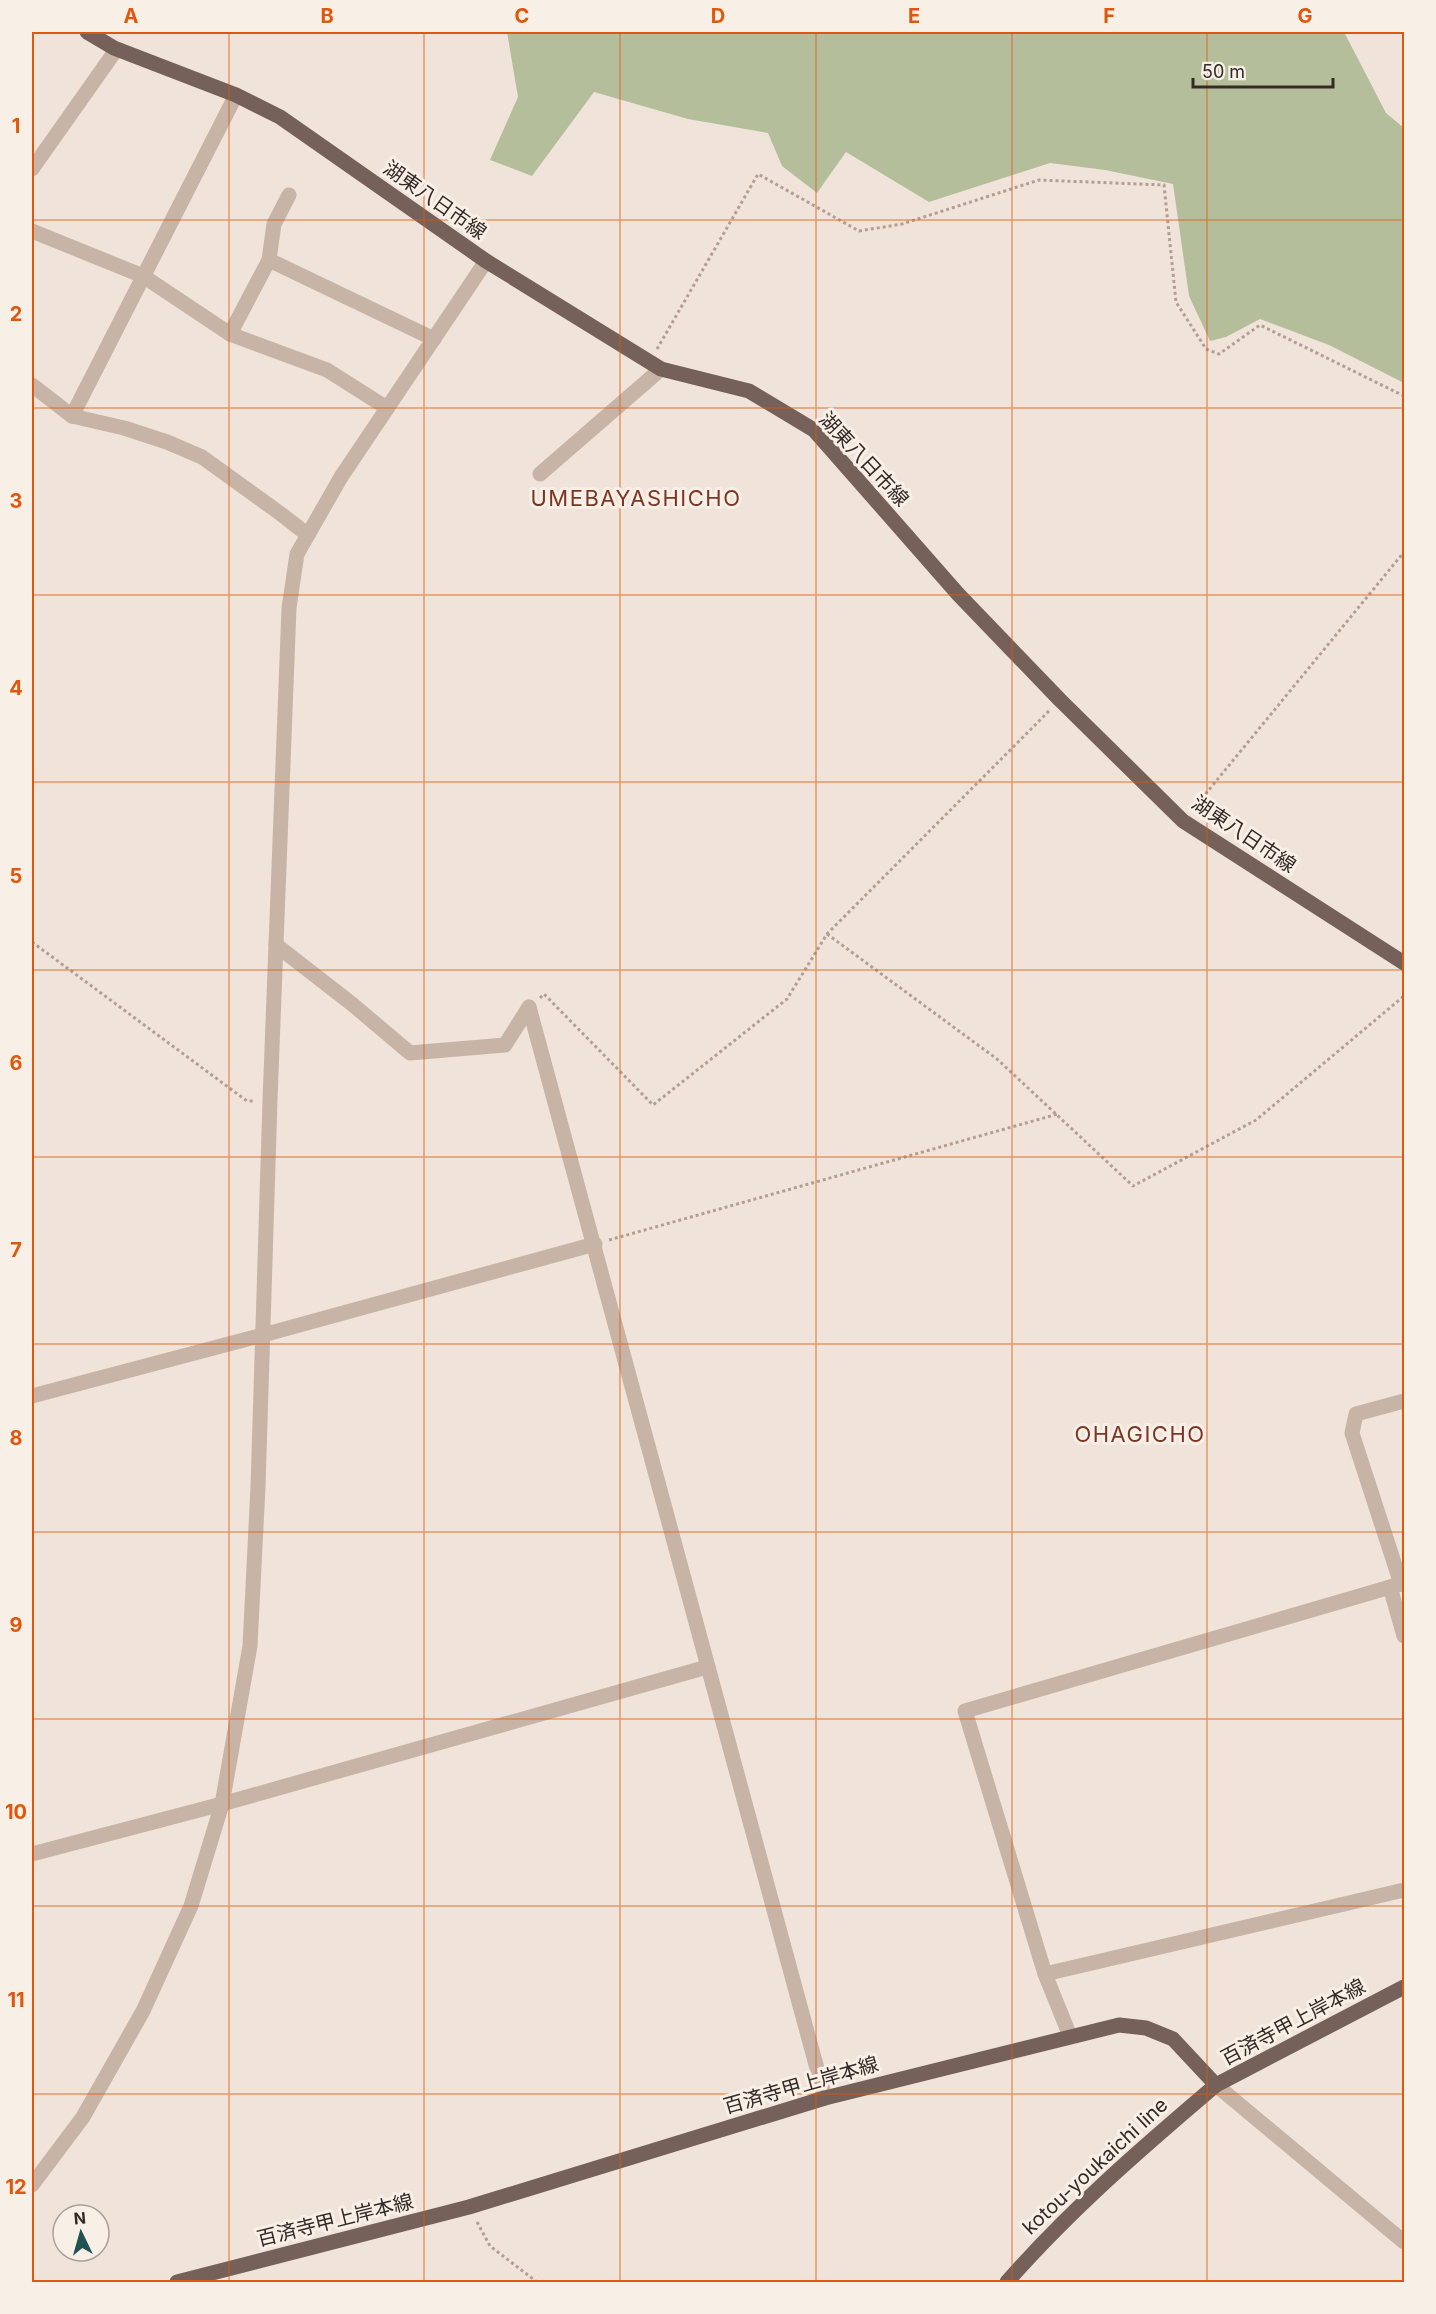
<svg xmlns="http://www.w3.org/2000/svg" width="1436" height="2314" viewBox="0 0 1436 2314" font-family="Inter,'Noto Sans JP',sans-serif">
<rect width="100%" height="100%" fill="#f0e4da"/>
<path fill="#b4be9b" d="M507 32H1344L1386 113 1404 128V383L1329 345 1260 319 1226 337 1210 341 1189 296 1173 184 1105 170 1050 163 929 202 846 152 817 193 782 166 768 133 688 119 594 92 532 176 490 160 518 97Z"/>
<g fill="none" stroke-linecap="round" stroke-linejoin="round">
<g stroke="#b39e91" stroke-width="3" stroke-dasharray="3 3" stroke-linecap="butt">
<path d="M657 349 758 174 859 231 902 224 1039 180 1164 185 1176 302 1206 349 1219 354 1260 325 1404 396"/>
<path d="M1194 808 1404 552"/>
<path d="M827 934 997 1059 1133 1186 1256 1120 1404 996"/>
<path d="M32 942 247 1101H253"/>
<path d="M540 998 544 994 653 1105 787 999 827 934 1049 711"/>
<path d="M609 1240 1058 1114"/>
<path d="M477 2222 490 2246 537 2282"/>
</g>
<g stroke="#c7b4a7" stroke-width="15">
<path d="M32 169 116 50 114 48"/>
<path d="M32 231 143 276 230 334 327 370 387 408"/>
<path d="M269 260 434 339"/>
<path d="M230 334 269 260 274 224 289 195"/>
<path d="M32 385 72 416 124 428 167 442 202 457 281 514 308 535"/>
<path d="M72 416 236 95"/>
<path d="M540 474 661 369"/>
<path d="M276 945 352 1004 410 1053 505 1045 529 1007"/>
<path d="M529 1007 825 2098"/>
<path d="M32 1396 263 1335 595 1244"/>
<path d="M1401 1584 1352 1433 1356 1414 1404 1401"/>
<path d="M1390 1587 1404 1636"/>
<path d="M32 1854 222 1804 707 1667"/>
<path d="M1045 1974 1404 1890"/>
<path d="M1070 2036 1045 1974 965 1711 1404 1583"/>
<path d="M1216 2085 1404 2242"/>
<path d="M32 2185 83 2117 143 2011 191 1906 222 1804 250 1646 258 1487 270 1100 289 608 297 554 341 477 486 261"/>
</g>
<g stroke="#756159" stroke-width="15">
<path d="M87 32 114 48 236 95 280 117 486 261 661 369 749 391 814 430 958 594 1060 700 1183 821 1404 963"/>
<path d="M177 2282 469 2207 825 2098 1119 2025 1146 2028 1173 2039 1216 2085 1404 1987"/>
<path d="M1007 2282C1070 2210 1143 2147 1216 2085"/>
</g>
</g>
<path fill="none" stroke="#df570d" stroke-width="1.5" stroke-opacity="0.55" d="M229 32V2282M424 32V2282M620 32V2282M816 32V2282M1012 32V2282M1207 32V2282M32 220H1404M32 408H1404M32 595H1404M32 782H1404M32 970H1404M32 1157H1404M32 1344H1404M32 1532H1404M32 1719H1404M32 1906H1404M32 2094H1404"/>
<g text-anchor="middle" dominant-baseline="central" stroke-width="6" stroke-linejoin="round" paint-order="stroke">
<g font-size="20" fill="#342a27" stroke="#f8efe6">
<text transform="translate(435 200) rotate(35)">湖東八日市線</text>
<text transform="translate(864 459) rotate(47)">湖東八日市線</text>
<text transform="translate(1244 834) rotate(34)">湖東八日市線</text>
<text transform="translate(1293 2022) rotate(-28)">百済寺甲上岸本線</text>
<text transform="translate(801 2085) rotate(-16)">百済寺甲上岸本線</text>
<text transform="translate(1095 2166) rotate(-43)">kotou-youkaichi line</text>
<text transform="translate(335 2220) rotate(-14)">百済寺甲上岸本線</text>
</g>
<g font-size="22" letter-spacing="1.5" fill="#7e3524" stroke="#f8efe6">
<text x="636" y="498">UMEBAYASHICHO</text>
<text x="1140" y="1434">OHAGICHO</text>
</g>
</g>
<rect width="1436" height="2314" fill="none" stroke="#f8efe6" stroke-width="66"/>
<g transform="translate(81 2233) rotate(355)"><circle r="28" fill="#f8efe6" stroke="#aaa09a" stroke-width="1.5"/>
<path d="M0-4.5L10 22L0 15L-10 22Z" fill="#1f5353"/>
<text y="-9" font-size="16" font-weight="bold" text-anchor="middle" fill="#342a27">N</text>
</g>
<path d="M1193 78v9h140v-9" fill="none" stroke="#342a27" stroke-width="3"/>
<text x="1202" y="78" font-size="18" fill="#342a27" stroke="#f8efe6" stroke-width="4.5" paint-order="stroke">50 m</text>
<rect x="33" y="33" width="1370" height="2248" fill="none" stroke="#df570d" stroke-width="2"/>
<g font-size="20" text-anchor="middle" font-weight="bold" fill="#df570d">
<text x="131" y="23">A</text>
<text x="327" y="23">B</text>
<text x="522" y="23">C</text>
<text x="718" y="23">D</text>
<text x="914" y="23">E</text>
<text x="1109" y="23">F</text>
<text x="1305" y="23">G</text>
<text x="16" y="133">1</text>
<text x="16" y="321">2</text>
<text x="16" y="508">3</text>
<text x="16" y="695">4</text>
<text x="16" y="883">5</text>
<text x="16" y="1070">6</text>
<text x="16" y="1257">7</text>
<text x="16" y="1445">8</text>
<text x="16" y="1632">9</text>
<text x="16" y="1819">10</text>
<text x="16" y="2007">11</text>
<text x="16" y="2194">12</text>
</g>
</svg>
